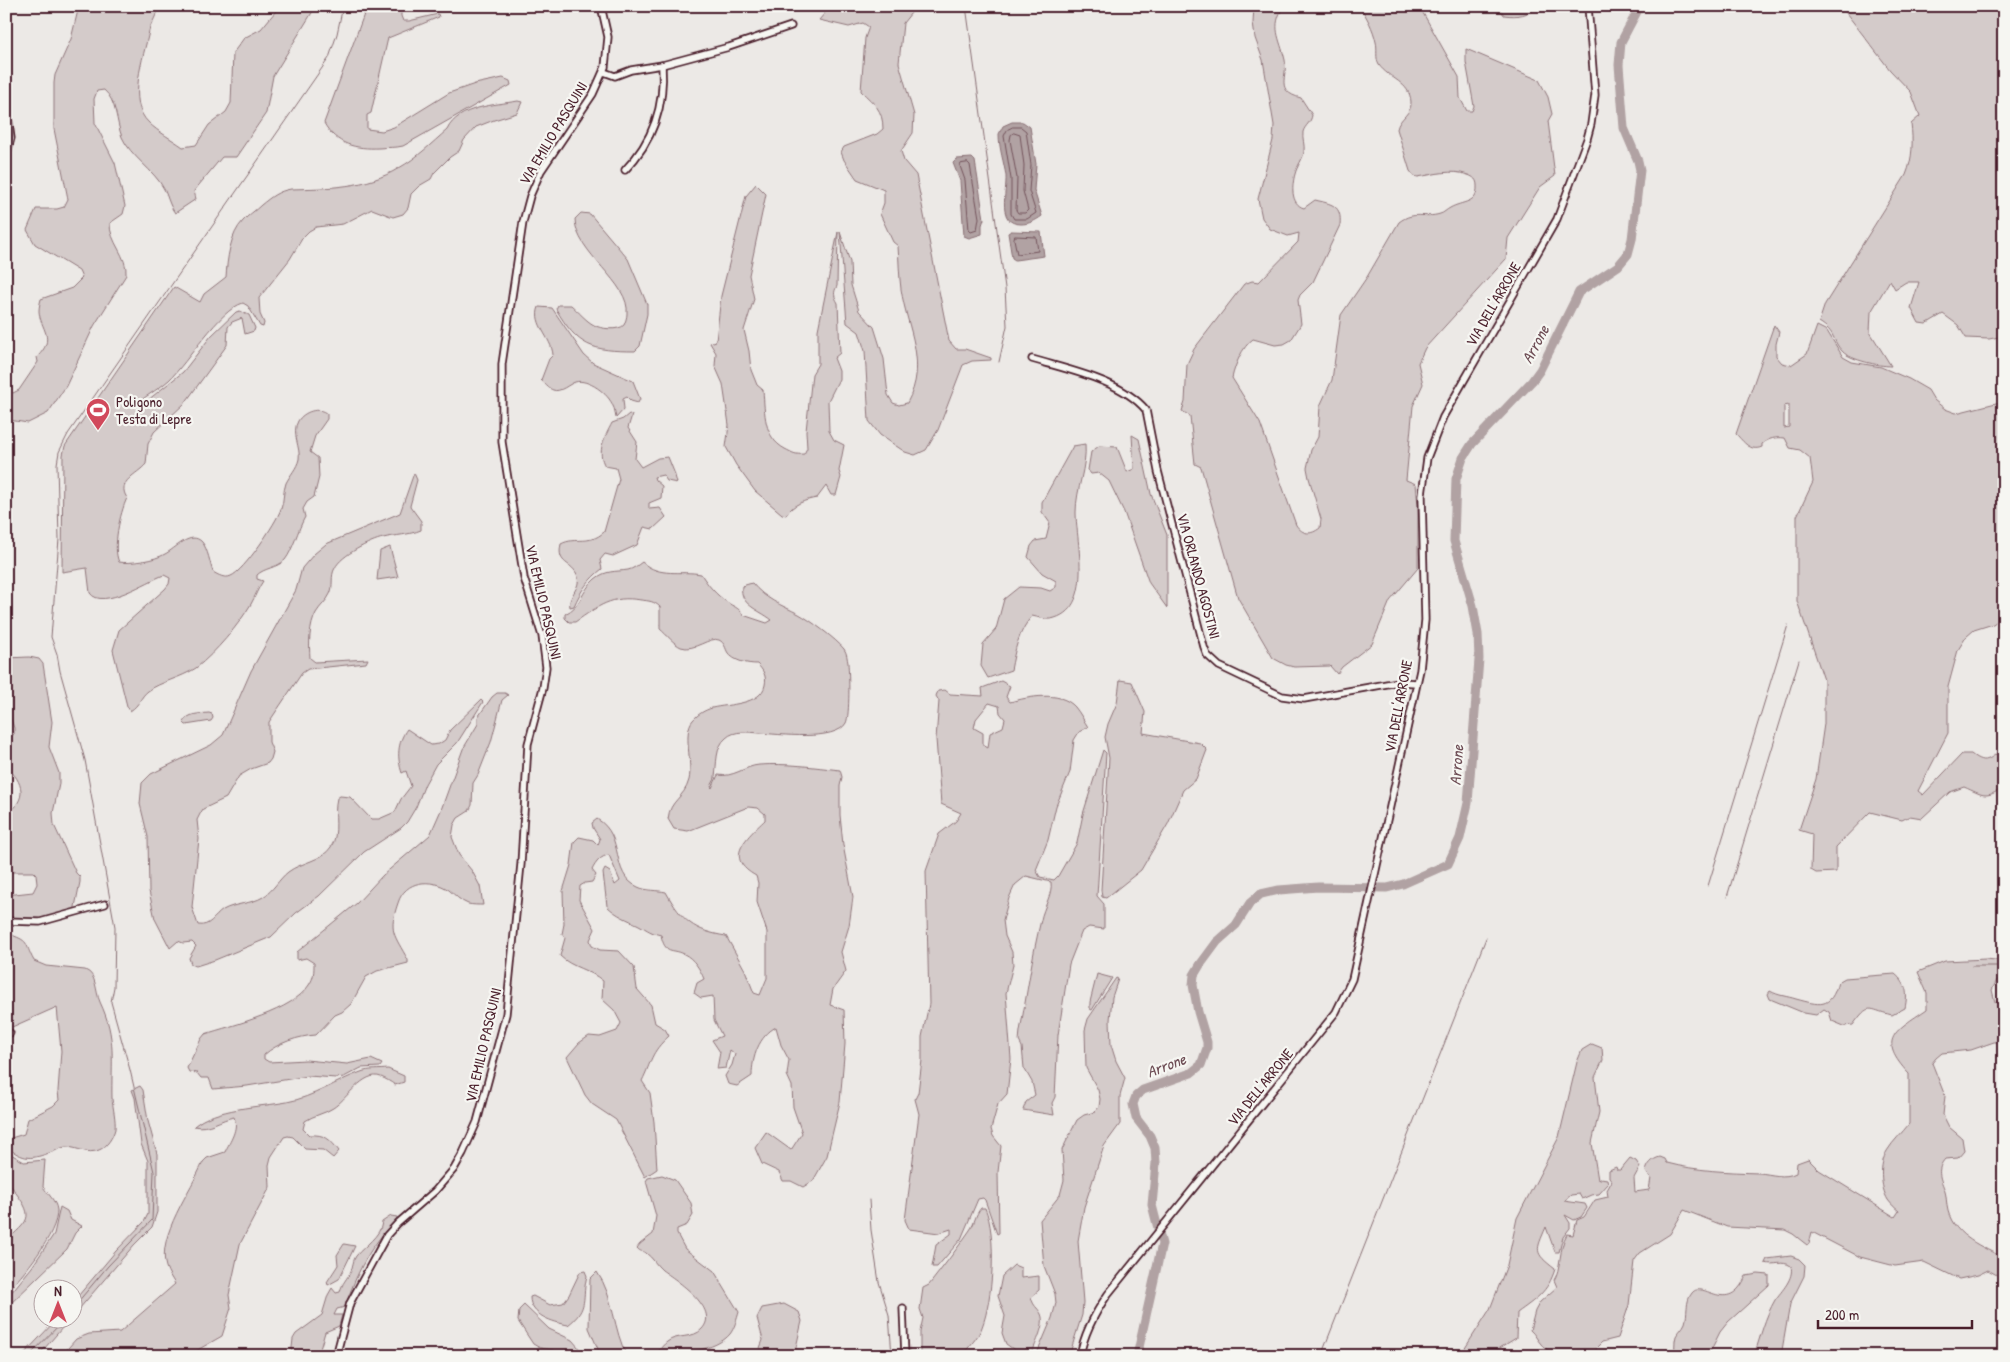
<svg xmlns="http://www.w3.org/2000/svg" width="2010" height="1362" viewBox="0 0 2010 1362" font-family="'Patrick Hand',sans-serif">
<rect width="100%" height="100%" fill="#ece9e6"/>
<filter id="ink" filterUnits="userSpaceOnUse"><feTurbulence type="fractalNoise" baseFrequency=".02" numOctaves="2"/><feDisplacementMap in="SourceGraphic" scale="10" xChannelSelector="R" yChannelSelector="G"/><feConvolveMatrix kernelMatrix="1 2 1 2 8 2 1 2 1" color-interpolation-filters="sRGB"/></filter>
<g filter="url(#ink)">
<g fill="#d4cbca" stroke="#8f757a" fill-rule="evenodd">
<path d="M79 6H157C158 16 151 22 149 31 144 57 126 102 149 123 158 132 172 139 183 147L196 145 209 125 226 112 231 103 233 53 244 38 261 29 280 6H316L273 76 266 113 236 157H222L194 191 196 199 175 213C169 205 168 197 164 189 155 171 130 156 122 137 116 122 117 101 104 90L97 91 94 99 95 123 115 163 125 206 123 214 110 223C109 242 128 256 126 275L94 326 66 386 48 413 28 423 9 420 6 419V389L13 393 19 390 38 362 37 357C57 338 40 329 39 311 39 307 40 303 41 299L72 288 82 278 79 271 35 244 27 230 36 209H57L64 207 68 199 54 129V83L55 75 71 39Z"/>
<path d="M367 6H401V16L403 21H409L438 14 439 17 388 38 371 113 367 115V129L382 131 394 127 449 93 475 84 503 78 510 81 511 85 403 146C395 148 388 147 379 148 356 149 336 145 324 123Z"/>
<path d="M831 6H922L915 8 903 23 899 63 914 115 913 133 901 151 904 161 916 175 949 341 956 349H965L991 358V360L972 361 963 365 938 430 926 450 915 455 905 452 880 435 869 421 865 351 859 332 847 323 840 232 850 262 851 285 859 311 874 327 884 359 888 395 893 403 899 405 907 403C929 363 907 329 901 289 899 274 899 260 898 246L893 242 880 214 884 203V190L857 179 844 160 841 152 844 147 877 134 883 129C883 109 874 104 861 91L865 38 869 27 863 23 849 27 819 20Z"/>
<path d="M1254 6H1284C1270 27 1280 38 1285 60 1288 77 1274 91 1301 98L1312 115C1311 123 1305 125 1303 132 1302 138 1305 145 1304 152 1303 159 1297 166 1295 174 1292 185 1290 204 1304 208L1315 200C1332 204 1342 205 1340 225L1313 282 1300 295 1298 300 1301 324 1291 340 1284 344 1275 345 1253 339C1242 347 1235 365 1232 378L1260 423 1296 525C1303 535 1311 535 1320 528L1321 519 1309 478 1307 468 1311 450 1318 437 1320 406 1332 380 1341 315 1367 277 1399 222C1415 210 1424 219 1440 214 1444 213 1446 210 1450 208 1462 201 1478 204 1477 186 1477 180 1474 177 1468 175 1452 169 1435 174 1418 177L1414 176 1410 171 1397 129C1399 118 1412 114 1411 102 1410 82 1389 79 1379 65 1375 58 1378 49 1376 42 1373 28 1367 18 1360 6H1422L1423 13 1459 77 1460 98 1467 111H1472L1474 106 1466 62V49L1539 80 1548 97 1552 114 1548 121 1555 176 1540 187 1508 238 1506 259 1425 348 1418 363 1423 384 1413 406 1406 480 1416 484 1418 505V568L1390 601 1372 644 1342 667 1337 674 1330 666 1294 667 1286 665 1273 658 1238 598 1201 467 1195 464 1190 416 1182 411 1185 402 1187 364 1194 349 1244 284 1252 281 1259 282 1298 242 1299 233 1288 236 1270 229 1262 218 1258 199 1273 140 1274 125 1263 60 1255 38 1253 23Z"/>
<path d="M1498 6H1539C1528 15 1518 17 1504 15Z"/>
<path d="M1845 6H2004V336L1989 339 1966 338 1958 325 1943 314 1926 324 1919 323 1911 308 1919 282H1906L1895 289 1890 280 1871 312 1870 332 1891 366C1879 366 1851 360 1843 352 1831 340 1837 333 1819 322L1825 304 1906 175C1913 158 1913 141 1911 124L1920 116 1911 92 1890 70 1843 9Z"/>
<path d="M518 101 522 102 517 113 494 120 476 127 464 140 459 151 450 157 434 173 431 179 419 186 411 194 408 208 403 214 393 217 372 209 343 224 316 227 309 231 303 237 290 259 259 298 260 314 264 323 263 327 260 326 248 306 243 303C219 310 188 362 169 380 160 388 149 394 140 401L143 404 183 372 211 336 236 312 240 311 249 315 255 328 254 331 245 334 242 318 232 322 228 327 227 345 185 403 154 432 148 444 146 464C137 475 116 481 127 498 120 513 112 548 119 562 129 564 156 560 165 554 175 549 191 530 202 542 208 549 210 564 213 572 218 575 225 579 231 576 244 571 276 523 281 509 284 501 283 491 286 483 290 475 297 468 299 459 301 448 291 433 298 421 303 412 319 406 327 414V419L315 436 310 452 318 458 319 477 314 497 307 502 303 509 305 517C298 529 293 550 285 560 277 568 264 568 257 575V579L263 581C258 588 255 597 251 604 238 626 216 652 196 668 181 678 160 682 148 691 140 697 140 705 130 711L127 706 113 650 119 630 165 589 169 584 170 578 164 575C149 580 102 611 90 593L87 568 62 572 63 455 65 446 174 287 200 302 204 294 226 277C227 260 230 234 243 221 248 215 255 211 261 205 271 197 278 191 291 189 328 188 367 188 399 168 417 158 432 143 447 130 458 106 495 105 518 101Z"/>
<path d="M756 184 766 194 749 275 754 299 744 330 749 351 751 370 757 385 763 390C765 413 763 437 785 449 793 453 795 455 804 454L807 448 806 431 812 374 818 364V330L838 232 837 286C833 293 834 296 838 303L840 353 834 358 839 371V379L828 401 829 431 834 440 844 445 839 471 841 477 836 495H831L826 486 817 498C805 500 793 504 786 515L782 514 755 491 736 465 726 447 729 425 723 384 715 366 716 353 710 343 716 341 721 296 746 196Z"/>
<path d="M581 213 590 214 628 259 647 304V314L640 346 635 351C592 351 578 347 556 309L558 305H571C578 311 586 321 594 325 600 329 619 331 624 325 625 323 627 317 627 314 631 283 575 253 575 219Z"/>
<path d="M539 307 552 308 584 355 593 363 633 381 640 399 638 403 631 401 627 397 623 399 624 409 616 418C615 414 615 409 613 406 609 394 588 378 575 382 569 384 560 393 553 390 549 389 544 383 541 380L549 359 553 355C552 338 532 324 539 307Z"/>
<path d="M1774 325 1779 332 1776 344V356L1782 363 1791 365 1807 354 1817 326 1827 331 1843 357 1852 362 1881 367 1909 379 1928 390 1934 400 1945 409 1956 413 2004 401V616L1993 624 1974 630 1966 637 1958 650 1948 687V733L1918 791 1923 795 1962 754H1971C1986 766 1990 758 2004 748V787C1985 800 1983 795 1964 787L1950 792 1922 818 1910 816 1902 820 1870 812 1836 847V872L1816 873 1811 870 1812 834 1799 830 1816 779 1824 724V680L1797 601V516L1813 482 1810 458 1800 450 1790 448 1785 438C1776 437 1769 438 1762 444V447C1750 452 1744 442 1736 434ZM1789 405V427L1784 428V406Z"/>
<path d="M629 414 632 415 628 428 637 442 635 459 641 467 658 458 668 457 674 472 677 483 667 481 663 475 654 477 655 480 662 486 661 498 649 503V509L660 508 666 517 653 529 644 527 637 545 613 556 605 554 600 560 602 569C589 579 581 590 574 606L570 607C567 597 581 588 578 577 573 561 556 566 561 544 576 536 589 546 604 532L619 479 616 468 605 466C596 451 605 437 612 423L623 419Z"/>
<path d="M1132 435 1139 439 1151 494 1167 535V608L1149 583 1124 512 1109 481 1099 473 1091 474 1088 470 1091 452 1099 446 1117 447 1127 472 1134 469Z"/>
<path d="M1085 444C1087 467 1076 489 1076 512 1076 543 1095 610 1051 619 1045 620 1038 617 1032 616 1018 632 1015 650 1011 670L988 678 981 666 983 644 996 629 1004 599 1019 587 1041 588 1050 591 1056 587V581L1042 573 1028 557 1031 546 1035 541 1046 539 1050 523 1042 512V502L1073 446Z"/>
<path d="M414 473 417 480 410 506 421 521V530C409 535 396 535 383 538 370 541 341 555 335 568 330 576 334 586 330 594 327 601 320 606 316 613 309 626 309 644 310 658L315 662 368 659 366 663 308 669 302 673 269 722V742L273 752 271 759 268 763 251 769 239 776 226 798 203 809 200 814 197 820 199 839 192 907 198 925C210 927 214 916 223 910 235 903 252 904 263 897 273 891 279 879 288 872 301 862 322 861 331 847 340 834 333 813 337 798L340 796 350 797 371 819H379L395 812 401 799 411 786 406 771 402 773C397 758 397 743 407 729L431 745 439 744 445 740 450 730 481 700 483 702 457 743 436 764 425 784 416 807 407 822 401 828 364 852 319 896 296 913 271 937 215 960 196 966 191 964 189 958 196 946 192 942 183 943 178 941 170 948 155 919 149 891 148 837 140 804 142 783 151 774 211 745 223 735 251 671 296 590 302 568 314 554 326 544 400 513Z"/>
<path d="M390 547 398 577 377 580 380 551Z"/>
<path d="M642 562C660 578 680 570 701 574 708 585 716 595 727 602 733 607 739 607 743 615L767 623 772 620C758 609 739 605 742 586L752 583C765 599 781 605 799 614 810 620 836 639 844 649 847 653 847 658 848 663 849 674 850 715 846 723 836 742 777 734 759 733 749 732 734 730 726 738 715 747 717 764 715 777 715 781 712 783 711 787L712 788 718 775C733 778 745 766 759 765 786 763 814 767 840 770L842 777 840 786V815L843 845 853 897 849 926 841 952 846 971 833 989 830 1005 844 1010 845 1044 840 1102 827 1156 813 1181 803 1187 791 1181H783L779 1172 762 1164 755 1148 766 1132 791 1150 802 1133 793 1107 792 1086 787 1075 789 1060 781 1045 776 1027C759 1036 752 1057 752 1076L737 1086 728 1084 725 1076 732 1065 735 1054 730 1050 726 1068 717 1069 720 1052 712 1040 722 1036 714 1020 713 996 701 998 694 993 697 983 704 979C700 969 694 959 684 954 672 948 665 955 661 935 651 933 648 930 639 925 627 919 617 916 607 906L603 873 605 869 610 872 615 885 620 881 609 855C601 856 596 862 592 870L596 875 592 882 585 883 580 886 579 900 595 929 590 940 592 946 600 950 619 951 634 967 637 989 651 1005 655 1023 665 1029 669 1036C650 1053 652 1061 642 1081L650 1093 654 1122 657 1169 645 1177 616 1120 592 1104 585 1095 567 1057 579 1043 589 1036 600 1037 617 1031 621 1023 614 1010 602 999 603 981C589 969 572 968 560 956L565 938 562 934 564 924 563 891 571 865 574 842 579 837 593 840 598 845 600 839 593 828 592 823 597 819C626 836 609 874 638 887 646 891 657 890 666 892 682 921 694 931 726 936L745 970 754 993 760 995 767 978V932L757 902 758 883 756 876C723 858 746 838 765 820V814L758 808 748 807 688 831 674 829 668 819C670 799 684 799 689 780 693 763 682 732 693 720 698 714 705 710 712 708 728 704 761 705 765 685 767 676 763 670 757 664 747 664 734 661 728 653 725 648 725 643 719 640 710 636 694 652 681 647 674 644 666 634 660 629V607C654 601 649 601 641 600 611 595 599 606 575 622H569L565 618V614C582 606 581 591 595 579 606 570 615 572 628 570 633 569 638 565 642 562Z"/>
<path d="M29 657 39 659 43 664 52 722 49 747 59 773V784L53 813 54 825 76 873 80 877V882L74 912 48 919 6 921V895L33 892 37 884 36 874 34 872H11L6 870V813C28 801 24 781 6 767V741L14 734V728L6 705V658Z"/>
<path d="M1120 680 1132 682 1145 712 1143 733 1200 743 1207 750 1196 779 1183 790 1168 824 1141 870 1106 898 1102 897 1101 890 1109 758 1105 737 1108 724 1117 703Z"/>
<path d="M1001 681 1010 686 1006 697 1010 702C1028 697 1060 690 1075 707 1080 713 1084 721 1088 727L1079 732 1074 740 1070 772 1056 806 1048 840 1036 870 1040 877 1054 880 1058 876 1077 843 1083 814 1103 750 1106 753 1097 896 1104 904V929L1089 927 1082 931 1069 964 1058 1035 1055 1097 1052 1103 1054 1115 1023 1110 1026 1102 1035 1095 1032 1082 1024 1068 1022 1047 1019 1041 1020 1031C1027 994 1032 956 1041 920 1043 908 1053 894 1051 882L1026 876 1015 885 1009 898 1003 920 1005 936 1012 952 1013 965 1006 993 1011 1059 1007 1094 998 1104 991 1129 993 1136 1001 1146 998 1172 999 1233 997 1234 985 1200 983 1198 978 1199 961 1239 937 1267H932L936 1245 951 1234V1229L939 1233 909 1229 905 1220 919 1114 915 1099 918 1093 922 1060V1037L929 1004 926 871 939 834 956 821 961 813 941 804 936 739 939 701 936 696 938 691 945 690 950 694 983 696 982 688ZM989 703 999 706 1000 713 1005 719 1003 727 990 733 988 748 983 745V733L974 728 976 719Z"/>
<path d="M497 693H505L508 695 502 700 491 742 478 775 473 783 472 805 469 811 458 818 454 825 452 837 459 855 472 871 480 886 483 905C478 905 473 905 468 904 460 901 455 895 449 890 431 878 405 880 398 903 388 932 394 934 408 960V963L377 971 366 977 351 1004 342 1012 335 1015 316 1035C299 1036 277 1043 264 1055V1059L269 1062 306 1060 347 1064 371 1059 382 1064 380 1067 361 1068 344 1077 336 1078 308 1076 247 1086 213 1089 209 1078H201L197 1073 189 1072 187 1068 201 1039 205 1034C233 1025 293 1011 309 985 314 978 314 971 314 963L306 958 297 960V952L357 903 383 875 430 835 441 810 463 749 478 724V717L492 697Z"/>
<path d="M209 713 212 714 213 718 211 721 186 725 183 722C189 713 198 714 209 713Z"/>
<path d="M6 933C32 942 23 941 34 961L46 966 85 970C97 974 95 991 100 1002 117 1038 111 1061 112 1099 113 1108 116 1120 115 1129 113 1137 107 1147 99 1150 87 1155 77 1147 66 1147 61 1147 56 1151 52 1152 30 1160 25 1160 6 1147V1136L11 1138 24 1134 28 1119 53 1106 59 1100 58 1091 61 1051 57 1007 12 1027 6 1026Z"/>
<path d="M1986 959 2004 961V979L1997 980 1992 990 1995 1002H2004V1042H1994L1971 1050 1942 1053 1936 1058 1932 1063 1945 1096 1943 1115 1949 1127 1962 1138 1964 1151 1958 1158 1945 1159C1936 1169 1940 1178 1944 1188 1947 1196 1946 1204 1948 1211 1955 1237 1983 1247 2004 1258V1279L1988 1270 1978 1275 1959 1279 1924 1262 1895 1266 1860 1257 1812 1232 1809 1244 1807 1245 1793 1234 1785 1230 1727 1227 1684 1210 1670 1234 1640 1253 1634 1261 1629 1305 1618 1338 1602 1342 1596 1348 1597 1356H1553C1550 1350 1545 1349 1541 1344 1537 1340 1535 1334 1530 1330L1535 1311 1540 1302 1557 1287 1554 1280C1561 1270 1559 1247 1567 1234L1573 1235 1577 1220 1584 1217 1595 1200 1608 1197 1607 1190 1612 1181 1609 1177V1170L1616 1167 1617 1170H1620L1630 1158 1636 1161 1640 1167 1634 1178 1635 1192 1649 1190 1651 1178 1646 1172C1647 1165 1652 1159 1660 1157L1665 1159 1667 1163C1697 1171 1727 1172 1759 1173 1772 1174 1784 1179 1796 1173L1797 1163 1808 1159 1819 1170 1895 1217 1899 1211C1895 1208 1891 1204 1888 1200 1880 1187 1879 1164 1887 1151 1893 1141 1902 1133 1909 1124V1074C1876 1039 1895 1031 1927 1009V993L1918 972 1945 961Z"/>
<path d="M1097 974 1112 978 1092 1010 1090 1009V1002Z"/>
<path d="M1895 974C1907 984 1908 993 1905 1008L1892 1015C1867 1009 1870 1002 1853 1025L1844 1026 1832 1021 1829 1012 1824 1009 1816 1015 1804 1013 1770 999 1768 994 1770 991C1779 996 1787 996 1796 999 1819 1005 1831 1010 1838 982L1845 978Z"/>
<path d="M1116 978 1118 979 1112 997 1110 1020 1111 1045 1116 1061 1125 1078 1120 1096V1124L1104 1146 1084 1207 1078 1241 1083 1302 1082 1315 1069 1356H1036L1052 1318 1056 1303 1055 1294 1044 1266 1040 1220 1060 1195 1064 1180 1062 1150 1077 1120 1084 1115 1095 1112 1099 1107 1100 1099 1098 1090 1086 1068 1085 1030 1088 1019Z"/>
<path d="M1592 1044 1602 1048 1603 1060 1595 1077 1599 1112 1592 1143 1598 1180 1601 1178 1607 1179 1608 1184 1599 1194 1591 1195 1582 1199 1579 1194 1571 1195 1564 1201 1585 1204 1587 1208 1581 1217 1574 1220 1565 1215 1570 1223V1228L1563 1237 1559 1252H1555L1546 1227C1536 1251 1533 1252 1555 1269 1548 1292 1536 1299 1517 1313L1516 1338 1487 1356H1460L1490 1309 1507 1265 1517 1218 1559 1137 1577 1062 1582 1050Z"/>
<path d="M388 1069 404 1076V1082L395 1085C391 1082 386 1079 381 1077 364 1070 346 1100 333 1108 324 1114 314 1115 305 1121L303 1129 309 1135C325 1134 330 1139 339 1151L333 1158 323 1150 305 1149 293 1137 288 1136 284 1137 271 1157 269 1165 270 1187 240 1244 229 1295 231 1308 222 1336 187 1356H61L76 1339 89 1334 120 1332 175 1284C172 1279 168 1273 166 1267 156 1237 192 1189 203 1162L207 1158 225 1152C230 1141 239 1129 234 1117 221 1119 208 1130 194 1126 215 1108 260 1107 287 1102 314 1097 336 1081 361 1072 369 1069 379 1070 388 1069Z"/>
<path d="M140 1086 143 1090 148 1121 157 1154V1212L152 1227 134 1245 73 1316V1302L116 1251 144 1222 148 1214V1161L141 1144 135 1098 132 1090Z"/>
<path d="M6 1151 24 1162 45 1160 43 1187C48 1194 56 1201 57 1210 58 1234 22 1276 6 1293V1241C28 1221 35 1218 16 1193 13 1188 9 1184 7 1179 4 1171 6 1160 6 1151Z"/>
<path d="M662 1175 675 1180 691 1203 693 1215 687 1225 677 1229V1234L685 1249 714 1271 739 1312C737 1319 734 1329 730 1334 717 1350 677 1357 659 1352V1350C661 1348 664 1344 667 1342 676 1334 694 1339 702 1329 721 1309 676 1280 662 1270 656 1265 653 1258 646 1253 643 1251 640 1252 637 1248L640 1244 653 1234 656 1216 646 1181 648 1178Z"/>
<path d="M60 1207 67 1211 71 1220 82 1226 75 1233 67 1249 6 1308V1299L32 1267 54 1234Z"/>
<path d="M981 1208H985C997 1235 993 1299 982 1327 979 1337 968 1347 962 1356H920V1332L923 1318 920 1309 923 1288 929 1285C943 1267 957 1249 970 1230 975 1223 975 1215 981 1208Z"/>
<path d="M391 1216 397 1217V1220C371 1243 356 1274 345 1307L337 1309 334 1315H342L339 1326 325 1332 318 1356H291L293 1339 296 1334 322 1315 328 1295 332 1288 336 1293 340 1292C342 1283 347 1279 351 1271 353 1266 353 1260 356 1256 364 1246 381 1236 382 1222Z"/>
<path d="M344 1244 355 1246 339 1279 328 1285 327 1282 338 1265 337 1255Z"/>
<path d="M1791 1256 1799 1259 1805 1265 1804 1276 1790 1304 1781 1356H1754C1760 1338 1765 1317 1775 1300 1782 1290 1794 1279 1791 1266 1782 1260 1775 1266 1765 1263L1767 1259Z"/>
<path d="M1014 1265 1021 1268V1278L1039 1276V1290L1031 1297C1034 1308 1037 1306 1041 1314 1046 1325 1035 1343 1032 1354L1023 1356 1006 1344 1002 1333 1005 1316 998 1296 1002 1276Z"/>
<path d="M585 1271 587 1276C581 1298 590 1308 568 1325 553 1322 530 1316 530 1297L533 1296 550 1305 563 1303 569 1295 580 1272Z"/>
<path d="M597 1272C614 1296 613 1330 627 1356H601L589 1328 590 1279Z"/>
<path d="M1758 1274 1769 1275V1285L1728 1322 1720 1332 1708 1356H1675C1675 1350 1674 1342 1676 1336 1678 1332 1683 1328 1685 1323 1688 1314 1685 1301 1692 1293 1703 1279 1728 1317 1746 1276Z"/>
<path d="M784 1304 799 1312 802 1321 795 1352 793 1356H757L763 1340 757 1318 762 1308Z"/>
<path d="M524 1305 549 1329 572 1340 586 1356H561L553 1350 540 1348 533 1344 518 1321 519 1310Z"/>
<path d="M56 1320H69L38 1356H22Z"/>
<path d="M712 1349 717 1353V1356H683Z"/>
</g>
<g fill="#b1a2a3" stroke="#886e73">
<path d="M1012 122H1023L1030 127 1036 164 1034 190 1042 216C1035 221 1029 224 1021 224 996 224 1007 193 1006 176 1004 162 999 149 999 134L1003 126Z"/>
<path d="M972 158 975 161 984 219 982 225V234L969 238 964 236 960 181 953 163 957 159Z"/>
<path d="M1011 231 1041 232 1044 256 1015 260 1012 258 1008 233Z"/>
</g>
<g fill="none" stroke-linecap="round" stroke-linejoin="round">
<g stroke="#73535b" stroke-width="1">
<path d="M1013 127H1021L1026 131 1031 165 1029 191 1036 213 1027 219H1014L1011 214V179L1004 136 1007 130Z"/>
<path d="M1014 133 1020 135 1024 165 1023 191 1028 210 1025 213H1018L1016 210 1017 178 1010 140 1011 135Z"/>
<path d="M968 163 970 165 979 218 977 230 971 232 969 230 965 180 960 166 961 164Z"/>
<path d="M1015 236 1036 237 1038 251 1017 254 1014 239Z"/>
</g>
<g stroke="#886e73" stroke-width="1">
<path d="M966 6 1005 288 1007 326 999 362"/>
<path d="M1708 886 1788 625"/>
<path d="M1727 897 1799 660"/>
<path d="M1972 966H2004"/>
<path d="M869 1200 871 1230 879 1282 889 1315 892 1356"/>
<path d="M72 1309 108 1266 152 1220 154 1172 130 1070 111 1002 114 987 115 927 85 760 60 671 57 654 51 637 59 539 57 464 59 452 68 434 329 58 337 34 343 6"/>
<path d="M29 1356 64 1320"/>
<path d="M1321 1356 1486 938"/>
</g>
<path stroke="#b1a2a3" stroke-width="9" d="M1137 1356 1162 1244 1152 1205 1156 1163 1155 1148 1150 1136 1136 1118 1133 1104 1136 1096 1143 1090 1191 1073 1201 1065 1207 1048V1042L1198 1012 1193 985 1194 975 1200 965 1217 942 1236 925 1250 903 1261 894 1279 890 1318 887 1387 888 1403 884 1448 864 1460 838 1468 803 1479 659 1478 634 1473 606 1454 541 1456 479 1463 458 1472 444 1532 381 1540 370 1579 292 1618 266 1628 254 1632 239 1640 170 1638 161 1624 128 1619 65 1621 42 1640 6"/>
<defs>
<g id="minor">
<path d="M604 72 615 76 631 70 662 65 729 47 791 26"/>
<path d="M6 102 11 138 6 157"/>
<path d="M625 170C653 141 665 105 662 65"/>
<path d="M1032 359C1068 370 1121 380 1146 410L1158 471 1204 647 1207 655 1219 666 1282 696 1304 699 1398 682 1417 683"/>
<path d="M6 921 40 922 105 904"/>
<path d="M6 1030 10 1033"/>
<path d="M903 1308 905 1356"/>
<path d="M336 1356 350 1303 387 1235 398 1223 435 1191 454 1169 463 1153 477 1122 506 1014 521 864 528 744 543 688 546 667 542 636 524 578 502 442V364L523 222 530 196 541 171 593 94 605 67 608 37 601 6"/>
<path d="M1080 1356C1084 1333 1095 1313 1108 1294L1336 1012 1352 979 1420 670 1425 620 1422 495 1427 458 1443 417 1557 219 1587 139 1591 124 1595 95 1588 6"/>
</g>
</defs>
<use href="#minor" stroke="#4a1f2b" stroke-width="9"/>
<use href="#minor" stroke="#f6f6f2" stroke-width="5.5"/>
</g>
</g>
<defs>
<symbol id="stadium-pin" viewBox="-11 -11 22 30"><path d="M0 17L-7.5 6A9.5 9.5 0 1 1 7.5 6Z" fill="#d1495b" stroke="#f6f6f2"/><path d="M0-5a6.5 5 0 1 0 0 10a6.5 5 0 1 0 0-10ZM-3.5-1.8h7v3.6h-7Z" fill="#fff"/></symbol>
</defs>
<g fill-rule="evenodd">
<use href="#stadium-pin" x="84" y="396" width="28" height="38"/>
</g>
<g text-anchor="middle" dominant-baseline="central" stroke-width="4.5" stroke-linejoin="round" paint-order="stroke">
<g font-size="15" fill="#4a1f2b" stroke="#f6f6f2">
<text transform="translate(553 133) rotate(-59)">VIA EMILIO PASQUINI</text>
<text transform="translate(1493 304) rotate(-60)">VIA DELL'ARRONE</text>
<text transform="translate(1199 576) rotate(75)">VIA ORLANDO AGOSTINI</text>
<text transform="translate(544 602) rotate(77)">VIA EMILIO PASQUINI</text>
<text transform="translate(1398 706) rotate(-79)">VIA DELL'ARRONE</text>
<text transform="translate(483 1045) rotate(-77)">VIA EMILIO PASQUINI</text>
<text transform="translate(1260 1087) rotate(-51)">VIA DELL'ARRONE</text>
</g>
<g font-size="15" fill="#4a1f2b" stroke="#f6f6f2" text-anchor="start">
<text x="116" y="401">Poligono<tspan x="116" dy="17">Testa di Lepre</tspan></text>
</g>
<g font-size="16" font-style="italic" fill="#6e4d55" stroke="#f6f6f2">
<text transform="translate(1535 344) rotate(-62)">Arrone</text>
<text transform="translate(1456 765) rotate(-86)">Arrone</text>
<text transform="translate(1166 1065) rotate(-21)">Arrone</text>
</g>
</g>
<rect width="2010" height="1362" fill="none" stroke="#f6f6f2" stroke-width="25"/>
<rect x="12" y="12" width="1985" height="1337" fill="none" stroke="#4a1f2b" stroke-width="2" filter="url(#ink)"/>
<g transform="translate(58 1304)"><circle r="24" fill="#f6f6f2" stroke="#b1a0a2"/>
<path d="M0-4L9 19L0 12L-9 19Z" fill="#d1495b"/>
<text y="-8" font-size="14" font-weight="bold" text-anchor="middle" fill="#4a1f2b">N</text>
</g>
<path d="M1818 1320v8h154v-8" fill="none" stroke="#4a1f2b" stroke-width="2.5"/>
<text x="1825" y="1320" font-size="15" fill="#4a1f2b" stroke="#f6f6f2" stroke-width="4" paint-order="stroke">200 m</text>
</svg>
